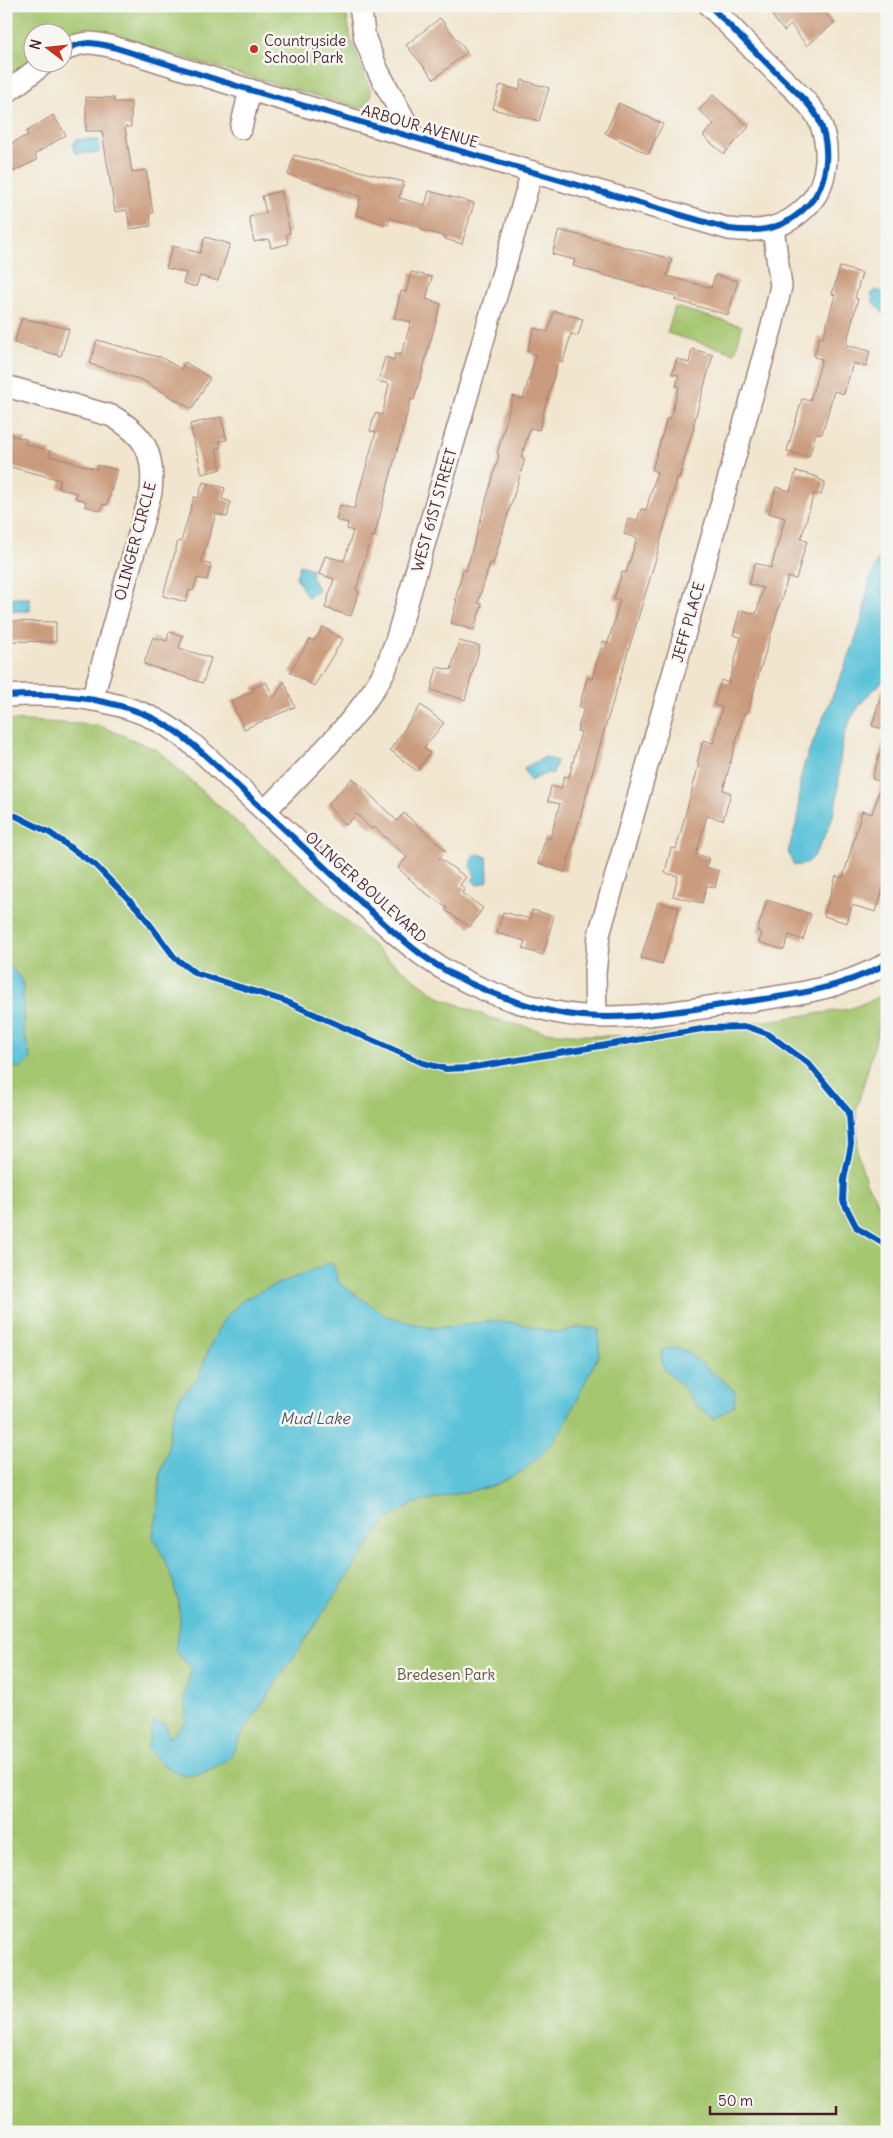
<svg xmlns="http://www.w3.org/2000/svg" width="893" height="2138" viewBox="0 0 893 2138" font-family="Delius,sans-serif">
<rect width="100%" height="100%" fill="#f6f6f2"/>
<filter id="ink" filterUnits="userSpaceOnUse"><feTurbulence type="fractalNoise" baseFrequency=".02" numOctaves="2"/><feDisplacementMap in="SourceGraphic" scale="10" xChannelSelector="R" yChannelSelector="G"/><feConvolveMatrix kernelMatrix="1 2 1 2 8 2 1 2 1" color-interpolation-filters="sRGB"/></filter>
<filter id="wash" filterUnits="userSpaceOnUse"><feTurbulence type="fractalNoise" baseFrequency=".0096" numOctaves="4" result="noise"/><feDisplacementMap in="SourceGraphic" scale="20" xChannelSelector="R" yChannelSelector="G"/><feGaussianBlur stdDeviation="1.12" result="paint"/><feColorMatrix in="noise" values="0 0 0 0 0 0 0 0 0 0 0 0 0 0 0 0 0 1.4 0 .05"/><feComposite in="paint" operator="in"/></filter>
<g filter="url(#wash)">
<rect width="100%" height="100%" fill="#f1e5cd"/>
<g fill="#a4c66e" stroke="#77724c">
<path d="M6 6H345L351 40 371 92C370 101 368 106 359 108L100 34H78L63 39 62 32H32V58L6 79Z"/>
<path d="M675 307 742 326 735 353 667 333Z"/>
<path d="M6 720 98 725 157 750 387 958 439 997 488 1017 545 1032 598 1036 664 1035 850 1009 887 993V1000L856 1111 858 1154 866 1182 887 1217V2132H6Z"/>
</g>
<g fill="#5cc3d9" stroke="#537182">
<path d="M77 139 99 140V153H76L73 150 74 143Z"/>
<path d="M875 290 887 293V318L873 302V298L871 295Z"/>
<path d="M887 538V678C871 691 857 705 848 725 836 752 842 784 834 812 831 824 825 836 819 847 812 859 808 867 794 865L788 852 798 818 800 781 805 761 850 654 862 620 869 582Z"/>
<path d="M300 565 313 569 311 576 319 591 307 597 296 577Z"/>
<rect x="6" y="598" width="24" height="13"/>
<path d="M545 757 557 761 553 774 547 773 530 781 524 768Z"/>
<path d="M478 854 487 857 488 878 487 882 477 885 472 880 475 876 470 865 473 856Z"/>
<path d="M6 961 23 982V1029L31 1059 21 1068 6 1066Z"/>
<path d="M332 1262 339 1283 386 1316 411 1323 431 1328 458 1326 489 1321 510 1322 560 1333 578 1327 599 1329V1354L563 1428 544 1452 523 1471 493 1486 412 1504 384 1522 246 1728 229 1759 201 1774 183 1776 163 1765 147 1748 154 1722 166 1725 169 1738 186 1722 185 1697 191 1668 175 1651C176 1641 180 1630 180 1620 179 1592 167 1561 153 1537L157 1515 160 1475 167 1453 171 1422 180 1396 198 1378 212 1341 225 1317 243 1300 258 1292Z"/>
<path d="M674 1347 687 1352 735 1391 734 1405 714 1419 695 1404 682 1386 663 1368 661 1350Z"/>
</g>
<g id="blocks">
<g fill="#ca9b7c">
<path d="M784 6H820L834 23 807 46 791 25 784 31 772 16Z"/>
<path d="M440 18 467 52 434 79 406 45Z"/>
<path d="M522 80 549 88 539 121 493 109 500 85 519 90Z"/>
<path d="M713 95 749 127 724 154 703 136 714 124 699 110Z"/>
<path d="M86 97 114 98V102H131V127H125L132 172 146 170 153 213 150 214 151 226 130 229 127 210 115 212 102 131H86Z"/>
<path d="M619 103 663 124 648 154 605 133Z"/>
<path d="M53 115 66 135 35 154 37 160 6 175V146L28 135 26 132Z"/>
<path d="M294 155 404 182 399 198 425 205 429 191 474 203 462 244 445 239 446 237 422 230V228L390 218 388 225 356 215 361 196 288 175Z"/>
<path d="M281 191 290 233 286 234 288 244 271 248 269 239 254 242 249 217 266 213 262 196Z"/>
<path d="M559 230 672 259 667 276 711 288 715 275 738 281 728 315 675 300 676 296 573 266 575 260 552 254Z"/>
<path d="M205 237 230 244 218 281 200 276 196 287 183 283 186 273 166 268 173 246 200 253Z"/>
<path d="M840 267 862 273 855 298 858 299 846 345 870 351 866 367 853 363 844 394 834 391 822 434 816 433 809 457 787 451 802 399 810 401 822 359 814 357 819 337 823 338 835 295 832 294Z"/>
<path d="M411 272 432 277 426 299 441 304 414 400 411 399 374 537 371 536 356 590 359 591 351 616 325 608 334 579 319 574 325 556 344 561 353 531 347 529 348 523 336 520 340 505 354 509 376 432 370 431 375 413 382 415 389 384 378 381 385 357 394 360 395 354 401 355 411 322 394 318 401 291 406 292Z"/>
<path d="M554 311 583 319 578 336 571 334 563 362 558 361 539 430 530 428 521 458 525 459 513 498 493 564 490 563 478 603 482 604 474 630 451 623 457 600H455L463 570 466 571 499 455 497 454 513 396 523 399 536 355 527 352 534 328 548 332Z"/>
<path d="M22 318 69 329 61 356 14 343Z"/>
<path d="M97 340 158 357 159 356 181 369 185 362 210 378 192 409 142 380 90 364Z"/>
<path d="M692 349 713 355 693 426H694L679 478H677L657 555 602 738 565 872 538 863 546 837 550 839 560 804 548 801 551 786 561 789 564 776 569 777 581 732 577 731 584 708 579 707 587 678 592 679 603 641 608 643 620 600 614 599 622 572 626 573 637 538 624 534 628 519 637 521 641 509 646 510 657 472 652 470 667 418 670 419 679 386H676L679 375 672 374 677 359 689 363Z"/>
<path d="M221 417 227 440 219 441 221 447 216 448 221 469 202 474 190 424Z"/>
<path d="M6 434 26 439 25 444 51 451 49 456 97 469 98 465 117 470 107 505 103 504 101 511 85 506 86 501 75 498 77 493 58 488 61 480 6 466Z"/>
<path d="M796 471 818 477V479L825 482 821 495 814 493 801 539 807 541 796 579 788 577 747 714 744 713 723 790 731 793 723 820 707 816 696 854 709 858 706 867 719 871 715 888 707 885 702 903 673 896 678 876 665 873 671 848 676 849 699 764 697 763 703 740 713 743 722 707 714 705 721 680 729 683 741 637 733 635 740 610 756 614 763 588 749 584 755 563 771 568 785 518 769 513 776 487 790 491Z"/>
<path d="M203 482 225 488 222 499 231 502 227 517 216 514 201 562 211 565 207 580 197 578 193 591 189 590 186 602 163 596 178 541 181 542 194 497 198 498Z"/>
<path d="M6 621 56 622V642L6 641Z"/>
<path d="M323 627 343 639 314 686 290 672 310 639 314 641Z"/>
<path d="M169 632 183 636 179 648 211 658 203 683 144 664 153 637 167 641Z"/>
<path d="M459 641 480 646 465 700 431 690 437 667 451 670Z"/>
<path d="M284 681 295 707 244 729 231 701 254 691 253 688 266 682 274 698Z"/>
<path d="M883 688 887 689V730L872 726Z"/>
<path d="M421 705 444 723 424 748 430 753 417 771 390 750Z"/>
<path d="M883 742H887V875L876 912 852 905 847 923 824 916 836 876 843 878 862 811 872 814 882 782 872 779Z"/>
<path d="M353 778 397 821 404 813 446 851 439 858 466 877 460 885 465 888 462 893 483 908 470 927 445 910 447 908 423 891 398 868 407 857 374 827 371 829 357 814 346 825 327 805Z"/>
<path d="M767 900 811 914 803 940 789 935 784 950 759 942 762 933 757 931Z"/>
<path d="M658 902 679 908 662 964 641 958Z"/>
<path d="M532 910 554 916 543 955 523 949 525 941 497 933 503 912 530 919Z"/>
</g>
</g>
</g>
<g filter="url(#ink)">
<use href="#blocks" fill-opacity="0" stroke="#9e827c" stroke-width="1"/>
<g fill="none" stroke-linecap="round" stroke-linejoin="round">
<defs>
<g id="minor">
<path d="M360 6 365 39 378 71 414 137"/>
<path d="M62 52C82 40 91 42 113 47L250 90 729 229C762 233 786 229 809 204 829 182 831 145 818 118 809 102 793 89 780 76 756 53 733 29 710 6"/>
<path d="M6 93 46 62"/>
<path d="M241 128 250 90"/>
<path d="M6 386 112 416C145 435 155 453 151 492L92 700"/>
<path d="M6 696C52 693 101 697 144 714 183 730 212 762 242 790 275 820 308 851 340 882 367 908 393 933 422 955 460 983 509 1002 555 1012 612 1024 672 1012 729 1004 774 997 822 993 865 974 872 971 880 968 887 963"/>
<path d="M265 811C304 770 359 720 385 670 389 661 392 651 396 641L532 172"/>
<path d="M596 1016 595 973 599 935 772 326 781 286 773 228"/>
</g>
</defs>
<use href="#minor" stroke="#9e827c" stroke-width="24"/>
<use href="#minor" stroke="#fff" stroke-width="21"/>
<defs>
<g id="cycleway">
<path d="M62 52C82 40 91 42 113 47L250 90 729 229C762 233 786 229 809 204 829 182 831 145 818 118 809 102 793 89 780 76 756 53 733 29 710 6"/>
<path d="M6 696C52 693 101 697 144 714 183 730 212 762 242 790 275 820 308 851 340 882 367 908 393 933 422 955 460 983 509 1002 555 1012 612 1024 672 1012 729 1004 774 997 822 993 865 974 872 971 880 968 887 963"/>
<path d="M6 815 16 816 50 833 95 865 140 911 175 958 195 973 285 1001 423 1063 446 1069 469 1068 708 1028 748 1027 768 1034 808 1063 835 1095 849 1112 851 1145 844 1179 843 1201 857 1228 887 1246"/>
</g>
</defs>
<use href="#cycleway" stroke="#f6f6f2" stroke-width="9"/>
<use href="#cycleway" stroke="#0057b8" stroke-width="6"/>
</g>
</g>
<circle fill="#c8321e" stroke="#f6f6f2" stroke-width="2" cx="254" cy="49" r="5"/>
<g text-anchor="middle" dominant-baseline="central" stroke-width="5" stroke-linejoin="round" paint-order="stroke">
<g font-size="15" fill="#4a1f2b" stroke="#f6f6f2" text-anchor="start">
<text x="264" y="40">Countryside<tspan x="264" dy="17">School Park</tspan></text>
</g>
<g font-size="15" fill="#4a1f2b" stroke="#f6f6f2">
<text transform="translate(420 126) rotate(16)">ARBOUR AVENUE</text>
<text transform="translate(434 510) rotate(-74)">WEST 61ST STREET</text>
<text transform="translate(135 541) rotate(-75)">OLINGER CIRCLE</text>
<text transform="translate(688 622) rotate(-74)">JEFF PLACE</text>
<text transform="translate(366 887) rotate(42)">OLINGER BOULEVARD</text>
</g>
<g font-size="15" fill="#65513f" stroke="#f6f6f2">
<text x="446" y="1674">Bredesen Park</text>
</g>
<g font-size="16" font-style="italic" fill="#505868" stroke="#f6f6f2">
<text x="315" y="1418">Mud Lake</text>
</g>
</g>
<rect width="893" height="2138" fill="none" stroke="#f6f6f2" stroke-width="25"/>
<g transform="translate(48 48) rotate(286)"><circle r="24" fill="#f6f6f2" stroke="#b1a0a2"/>
<path d="M0-4L9 19L0 12L-9 19Z" fill="#c8321e"/>
<text y="-8" font-size="14" font-weight="bold" text-anchor="middle" fill="#4a1f2b">N</text>
</g>
<path d="M710 2106v8h126v-8" fill="none" stroke="#4a1f2b" stroke-width="2.5"/>
<text x="718" y="2106" font-size="15" fill="#4a1f2b" stroke="#f6f6f2" stroke-width="4" paint-order="stroke">50 m</text>
</svg>
